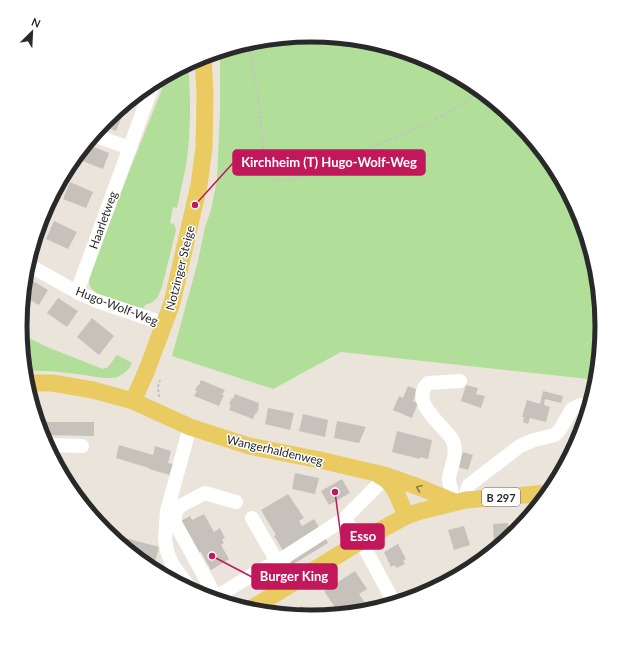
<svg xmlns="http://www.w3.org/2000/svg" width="622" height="652" viewBox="0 0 622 652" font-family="Lato,sans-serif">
<rect width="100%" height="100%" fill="#ebe4db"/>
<g fill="#b1df99">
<path d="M311 35 368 41 423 57 473 84 517 120 553 165 580 215 596 269 602 326 597 380 341 352 273 389 172 356 198 261 205 227 211 210 217 179 220 111V60L219 51 254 41Z"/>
<path d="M188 63C191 97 191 132 186 166 183 180 180 194 177 208L173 207 170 223 174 224 176 230 162 287 157 298 151 303 145 305 144 308C131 306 95 299 90 286 88 280 89 274 91 268L168 74Z"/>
<path d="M21 334 47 347 103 369 108 367 117 355 132 363C130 369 123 375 117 377 107 380 93 376 83 375 64 372 44 370 24 371Z"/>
</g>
<g fill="#c6c1bb">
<path d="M116 112 123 114 116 131 101 125 105 120Z"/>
<path d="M86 144 109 153 103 169 77 159 80 151Z"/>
<path d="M70 182 93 192 86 208 63 199Z"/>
<path d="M54 221 77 232 68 249 46 239Z"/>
<path d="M30 279 48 290 39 305 23 296 24 290Z"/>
<path d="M58 298 78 311 67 327 47 313Z"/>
<path d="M92 318 114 336 99 355 77 337Z"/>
<path d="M201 380 225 390 222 395H224L219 406 194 396 197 391 195 390 198 385H199Z"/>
<path d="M466 385 478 388 476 394 485 396 481 408 461 401Z"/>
<path d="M408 386 418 390 413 401 418 403 412 418 393 410 399 396 403 398Z"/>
<path d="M543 391 563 396 561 403 545 399 544 405 550 407 546 422 530 418 528 424 523 422 524 417H522L527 400 540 404Z"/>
<path d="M235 394 259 403 258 408H259L256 414H255L253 419 229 410 231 405 229 404 232 398 233 399Z"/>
<path d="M268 408 294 413 290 430 265 424Z"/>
<path d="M303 414 328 420 325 437 299 431Z"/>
<path d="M337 421 366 427 359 443 334 438Z"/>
<path d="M45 422H94V436L45 435Z"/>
<path d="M397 431 432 440 428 459 420 457V459L392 452Z"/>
<path d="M119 445 153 455 155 446 171 451 168 463 173 464 170 475 149 469V468L116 458Z"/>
<path d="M463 452 473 455 468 470 458 467Z"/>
<path d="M295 473 319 478 315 494 292 489Z"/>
<path d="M342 479 350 493 329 505 321 491Z"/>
<path d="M288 494 304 518 299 521 302 526 314 519 328 543 292 565 274 536 276 535 261 510Z"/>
<path d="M204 514 214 532 220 528 225 538 222 539 224 543 221 545 229 559 211 570 201 552 199 553 181 521 190 516 192 520Z"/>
<path d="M508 523 509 538 504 542 494 543 493 524Z"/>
<path d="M464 526 470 545 454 550 448 530Z"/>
<path d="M107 533 159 547 153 570 149 568Z"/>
<path d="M398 544 406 559 403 561 405 564 396 568 395 565 391 567 384 552Z"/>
<path d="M355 571 367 589 359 594 365 603 353 611 349 605 343 609 341 606 336 609 324 591Z"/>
<path d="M302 606 305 610 307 609 312 617 291 615 290 613Z"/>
</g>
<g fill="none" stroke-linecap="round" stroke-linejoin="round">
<g stroke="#c3c3c3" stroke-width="2" stroke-dasharray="3 2" stroke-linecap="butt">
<path d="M248 42 259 102 264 159 267 171 274 179 286 181 298 178 420 127 448 113 482 91"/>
<path d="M159 397 158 387 160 380"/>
</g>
<g stroke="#fff" stroke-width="14">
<path d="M93 135 130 148"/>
<path d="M27 264 77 292 97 301 165 324"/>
<path d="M77 292 154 81"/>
<path d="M190 427 167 511 165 539 167 551 172 564 192 591"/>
<path d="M46 445 82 446"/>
<path d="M466 500 467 490 469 485 520 446 534 440 555 435 561 428 572 409 581 405 589 406"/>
<path d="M455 502C453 495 449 486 449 478 451 466 459 451 452 439 443 425 409 402 428 383L460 381"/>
<path d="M252 518 290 584"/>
<path d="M344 519 361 541 390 595"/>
<path d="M216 597 175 523V513L180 506 205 493 236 502"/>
<path d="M213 599 257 572 277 562 344 519 385 478"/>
</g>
<g stroke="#eacb61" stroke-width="17">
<path d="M26 383H52L93 390 133 401 190 427 249 446 320 460 384 475 416 486 455 502"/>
<path d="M133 401 146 372 172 303 199 185 204 148 205 94 203 56"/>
<path d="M380 476C396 483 400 503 406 516"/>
<path d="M249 610 361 541 406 516 421 511 466 500 548 493"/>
</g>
</g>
<defs><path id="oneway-chevron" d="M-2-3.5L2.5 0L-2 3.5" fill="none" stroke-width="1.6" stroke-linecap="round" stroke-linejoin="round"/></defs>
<use stroke="#8a7a45" href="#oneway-chevron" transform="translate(419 488) rotate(-158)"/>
<g text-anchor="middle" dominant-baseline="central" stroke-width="3" stroke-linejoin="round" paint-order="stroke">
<rect fill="#fff" stroke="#696969" stroke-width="1" x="482" y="488" width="38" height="18" rx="3"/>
<g font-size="11" font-weight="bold" fill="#292929">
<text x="501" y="497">B 297</text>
</g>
<g font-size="12" fill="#292929" stroke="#fff">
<text transform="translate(103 220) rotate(-70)">Haarletweg</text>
<text transform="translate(180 268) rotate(-76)">Notzinger Steige</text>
<text transform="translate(117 306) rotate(21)">Hugo-Wolf-Weg</text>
<text transform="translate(275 450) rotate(13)">Wangerhaldenweg</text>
</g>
</g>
<path d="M0 0H622V652H0ZM27 326a284 284 0 1 1 568 0a284 284 0 1 1-568 0Z" fill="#fff" fill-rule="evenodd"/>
<path fill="none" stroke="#292929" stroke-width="5" d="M27 326a284 284 0 1 1 568 0a284 284 0 1 1-568 0Z"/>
<path fill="none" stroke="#c2185b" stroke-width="1.5" d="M195 205L233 163M335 492L341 537M212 556L252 577"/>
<g fill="#c2185b" stroke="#fff" stroke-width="1.5">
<circle cx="195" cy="205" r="4"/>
<circle cx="335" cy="492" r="4"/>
<circle cx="212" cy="556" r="4"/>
</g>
<g fill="#c2185b" stroke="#c2185b" stroke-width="1.5">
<rect x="233" y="150" width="192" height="25" rx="4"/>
<rect x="341" y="524" width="43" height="25" rx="4"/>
<rect x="252" y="564" width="85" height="25" rx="4"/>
</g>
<g font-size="13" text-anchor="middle" font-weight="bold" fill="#fff">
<text x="329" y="167">Kirchheim (T) Hugo-Wolf-Weg</text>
<text x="363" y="541">Esso</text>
<text x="294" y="581">Burger King</text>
</g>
<g transform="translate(32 32) rotate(24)" stroke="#ffffff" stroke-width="3" paint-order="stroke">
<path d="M0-3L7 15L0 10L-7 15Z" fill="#292929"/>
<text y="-6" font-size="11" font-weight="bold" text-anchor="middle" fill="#292929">N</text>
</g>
</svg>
